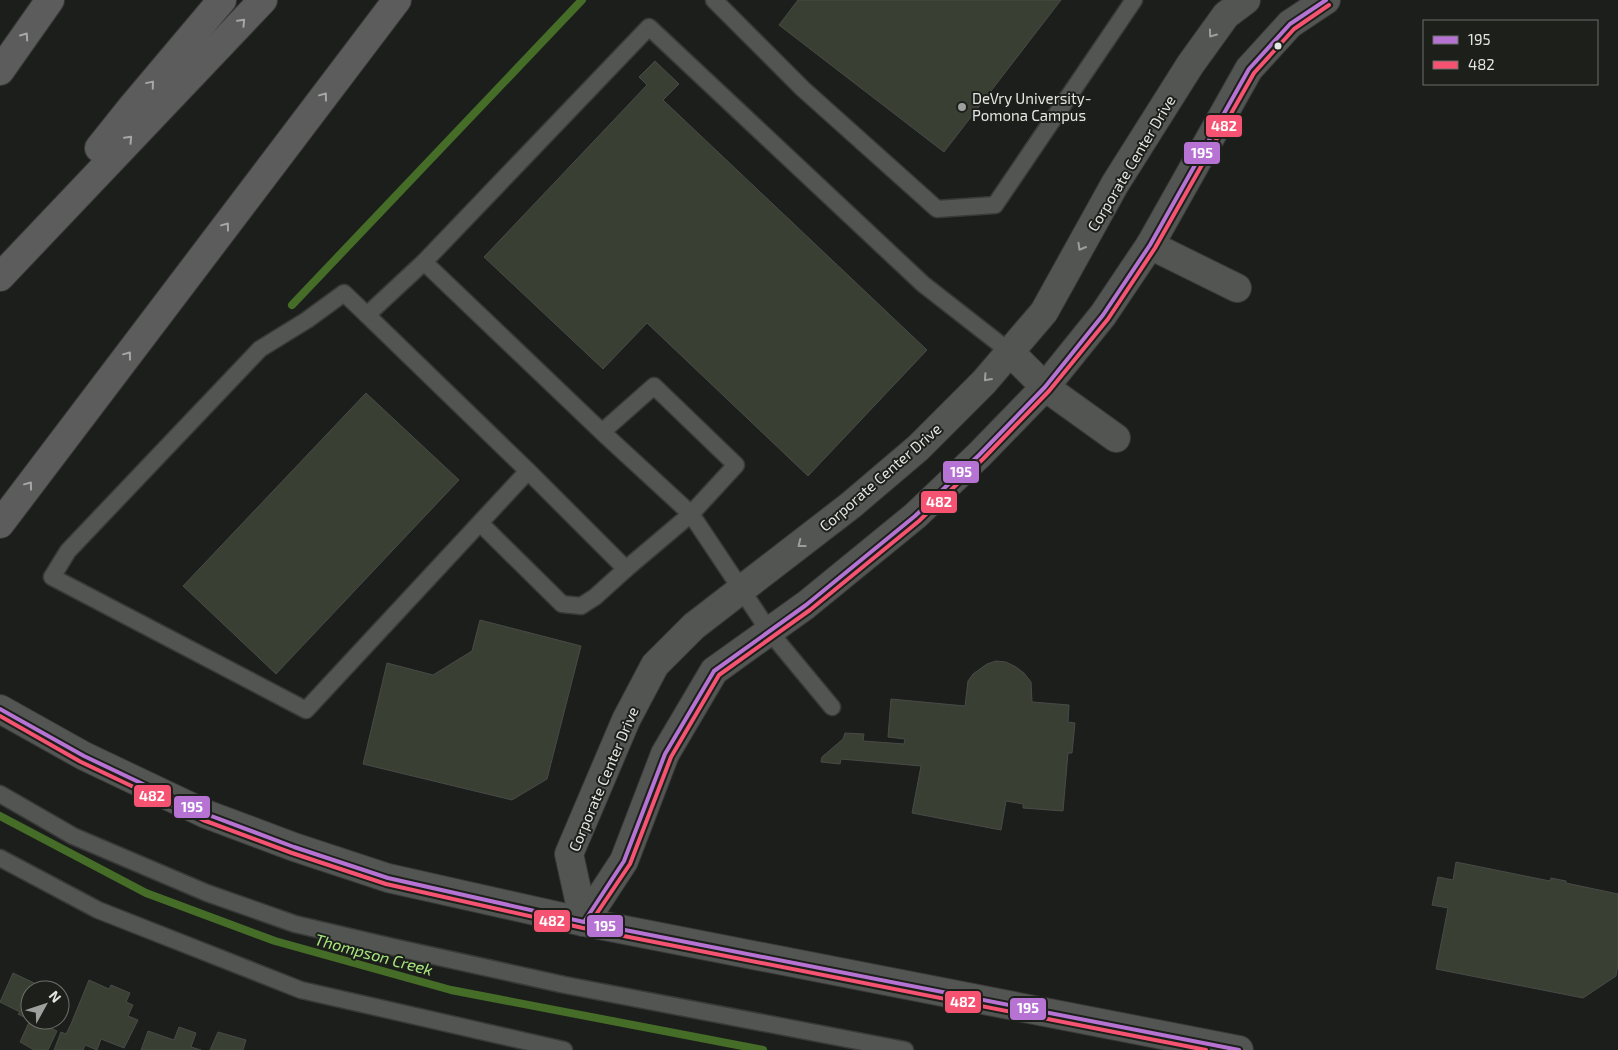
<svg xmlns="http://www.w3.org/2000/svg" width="1618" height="1050" viewBox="0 0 1618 1050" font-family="'Exo 2',sans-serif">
<rect width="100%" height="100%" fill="#1c1e1b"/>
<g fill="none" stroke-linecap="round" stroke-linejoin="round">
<g stroke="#456d28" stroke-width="8">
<path d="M292 305 582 0"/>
<path d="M0 816 146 893 275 941 451 990 763 1050"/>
</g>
</g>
<g fill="#394033" stroke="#484a47">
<path d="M798 0H1061L944 152 779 25Z"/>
<path d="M655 61 679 84 663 100 927 350 808 476 647 323 603 369 484 257 647 85 639 77Z"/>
<path d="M366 393 459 480 276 674 183 586Z"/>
<path d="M480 620 581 646 547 779 512 800 363 764 387 663 433 675 472 651Z"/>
<path d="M996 661 1006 662 1016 667 1024 673 1031 682 1032 702 1069 705 1068 722 1075 723 1072 753H1068L1063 811 1023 808V804L1006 801 1001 830 912 813 921 766 841 759 840 764 821 762 822 757 843 739 845 733 864 734 863 741 904 744 905 739 888 737 891 699 965 706 968 681 973 674 987 664Z"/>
<path d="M1456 862 1550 881 1551 878 1566 881V883L1618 894V964L1616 976 1583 998 1436 969 1448 908 1432 905 1438 877 1453 880Z"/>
<path d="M13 973 49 990H30V1020L18 1014 20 1012 0 1002Z"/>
<path d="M89 980 109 989 111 985 130 993 126 1002 133 1005 128 1016 138 1020 124 1048 101 1039 97 1050 85 1045 83 1050H54L61 1032 66 1034 71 1024Z"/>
<path d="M30 1020H53L51 1028 57 1031 48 1050H34L20 1042Z"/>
<path d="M179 1027 196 1033 191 1047 201 1050H141L148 1031 174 1040Z"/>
<path d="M218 1032 246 1040 243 1050H210Z"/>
</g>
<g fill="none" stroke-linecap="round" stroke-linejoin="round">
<defs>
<g id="service">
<path d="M714 0 803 89 937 209 995 205 1134 0"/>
<path d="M424 262 649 27 923 284 1010 352"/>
<path d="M367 315 528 471 626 569 691 514 769 631 832 707"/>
<path d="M528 471 306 710 52 577 68 551 260 349 307 320 344 293 367 315 424 262 602 432 654 386 736 465 691 514 602 432"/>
<path d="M480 523 562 604 581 606 595 597 626 569"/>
<path d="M0 794 73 836 207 893 295 924 393 947 565 985 905 1050"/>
<path d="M0 858 98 910 301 990 564 1050"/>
</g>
<g id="minor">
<path d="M1150 245 1237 288"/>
<path d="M1010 352 1045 387 1116 438"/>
<path d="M584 922 624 861 665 754 714 671 806 605 915 516 979 455 1045 387 1103 315 1150 245 1249 69 1290 24 1326 0"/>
<path d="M584 922 569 854 626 720 655 665 694 626 851 505 918 448 984 382 1044 312 1115 184 1190 65 1226 15 1246 0"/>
</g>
<path id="tertiary" d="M0 709 84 756 206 814 294 847 388 878 584 922 1239 1050"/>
<g id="motorway">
<path d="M0 71 50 0"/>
<path d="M99 148 131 108 222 0"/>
<path d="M0 277 263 0"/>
<path d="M0 524 397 0"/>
</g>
</defs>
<use href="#service" stroke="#383938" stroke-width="19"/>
<use href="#minor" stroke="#383938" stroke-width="30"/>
<use href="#tertiary" stroke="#383938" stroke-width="30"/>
<use href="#motorway" stroke="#383938" stroke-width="30"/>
<use href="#service" stroke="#535553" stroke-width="16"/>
<use href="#minor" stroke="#535553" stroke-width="28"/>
<use href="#tertiary" stroke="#535553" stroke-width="28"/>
<use href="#motorway" stroke="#5b5c5b" stroke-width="28"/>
<defs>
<g id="bus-1">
<path d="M0 709 84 756 206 814 294 847 388 878 584 922 1239 1050"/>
<path d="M584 922 624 861 665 754 714 671 806 605 915 516 979 455 1045 387 1103 315 1150 245 1249 69 1290 24 1326 0"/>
</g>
<g id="bus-2">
<path d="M0 716 81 762 203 820 292 853 386 884 583 928 1206 1050"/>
<path d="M589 925 630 864 671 757 719 675 810 610 919 521 983 459 1049 391 1108 319 1155 248 1254 73 1294 29 1329 5"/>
</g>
</defs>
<use href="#bus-1" stroke="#1c1f1a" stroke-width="8"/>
<use href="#bus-2" stroke="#1c1f1a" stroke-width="8"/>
<use href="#bus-1" stroke="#b673d3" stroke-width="4"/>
<use href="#bus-2" stroke="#f65372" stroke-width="4"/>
</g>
<defs><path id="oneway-chevron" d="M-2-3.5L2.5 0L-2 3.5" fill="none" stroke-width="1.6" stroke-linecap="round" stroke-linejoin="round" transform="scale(1.25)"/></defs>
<g stroke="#a6a8a5">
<use href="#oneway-chevron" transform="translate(242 22) rotate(-46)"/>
<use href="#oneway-chevron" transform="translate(25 36) rotate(-55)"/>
<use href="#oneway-chevron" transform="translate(151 84) rotate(-50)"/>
<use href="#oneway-chevron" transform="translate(324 96) rotate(-53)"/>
<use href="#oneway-chevron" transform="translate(129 139) rotate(-47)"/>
<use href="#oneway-chevron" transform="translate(226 226) rotate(-53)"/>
<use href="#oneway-chevron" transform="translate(128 355) rotate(-53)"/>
<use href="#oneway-chevron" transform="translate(29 485) rotate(-53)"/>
</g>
<g stroke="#9b9e9a">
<use href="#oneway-chevron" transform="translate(1212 34) rotate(126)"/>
<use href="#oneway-chevron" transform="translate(1081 247) rotate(120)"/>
<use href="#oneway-chevron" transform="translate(987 378) rotate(132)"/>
<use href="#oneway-chevron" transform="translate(801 544) rotate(142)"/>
</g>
<circle fill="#e3e6e2" stroke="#1c1f1a" stroke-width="2" cx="1278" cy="46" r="4.5"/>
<circle fill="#9da09c" stroke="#1c1f1a" stroke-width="2" cx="962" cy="107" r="5"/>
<g text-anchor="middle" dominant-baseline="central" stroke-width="4" stroke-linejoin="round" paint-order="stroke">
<g font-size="15" fill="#e3e6e2" stroke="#1c1f1a" text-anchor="start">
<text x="972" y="98">DeVry University-<tspan x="972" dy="17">Pomona Campus</tspan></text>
</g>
<g font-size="15" fill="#e3e6e2" stroke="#1c1f1a">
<text transform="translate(1131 163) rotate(-59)">Corporate Center Drive</text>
<text transform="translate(880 477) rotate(-41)">Corporate Center Drive</text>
<text transform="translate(603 779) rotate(-67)">Corporate Center Drive</text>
</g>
<g font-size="16" font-style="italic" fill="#a8e780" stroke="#1c1f1a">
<text transform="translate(374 954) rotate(15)">Thompson Creek</text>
</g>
</g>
<g stroke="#1c1f1a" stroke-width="2">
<rect x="1205" y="114" width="38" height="24" rx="5" fill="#f65372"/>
<rect x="1183" y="141" width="38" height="24" rx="5" fill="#b673d3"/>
<rect x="942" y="460" width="38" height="24" rx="5" fill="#b673d3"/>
<rect x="920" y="490" width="38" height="24" rx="5" fill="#f65372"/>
<rect x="133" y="784" width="39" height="24" rx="5" fill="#f65372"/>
<rect x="173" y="795" width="38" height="24" rx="5" fill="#b673d3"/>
<rect x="533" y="909" width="38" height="24" rx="5" fill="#f65372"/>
<rect x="586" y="914" width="38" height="24" rx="5" fill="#b673d3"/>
<rect x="944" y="990" width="38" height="24" rx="5" fill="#f65372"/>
<rect x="1009" y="997" width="38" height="24" rx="5" fill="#b673d3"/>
</g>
<g font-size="14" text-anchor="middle" font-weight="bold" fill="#fff">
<text x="1224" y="131">482</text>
<text x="1202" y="158">195</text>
<text x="961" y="477">195</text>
<text x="939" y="507">482</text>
<text x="152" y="801">482</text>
<text x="192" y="812">195</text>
<text x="552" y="926">482</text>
<text x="605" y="931">195</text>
<text x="963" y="1007">482</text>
<text x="1028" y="1013">195</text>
</g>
<rect x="1423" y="20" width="175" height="65" fill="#1c1f1a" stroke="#6c6f6a"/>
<rect x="1433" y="36" width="25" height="8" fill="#b673d3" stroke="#6c6f6a"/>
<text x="1468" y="45" font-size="15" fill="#e3e6e2">195</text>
<rect x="1433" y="61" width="25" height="8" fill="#f65372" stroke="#6c6f6a"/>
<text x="1468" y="70" font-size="15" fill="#e3e6e2">482</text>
<g transform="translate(45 1005) rotate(50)"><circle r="24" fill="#1c1f1a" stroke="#6c6f6a"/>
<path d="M0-4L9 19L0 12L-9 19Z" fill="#9da09c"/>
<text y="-8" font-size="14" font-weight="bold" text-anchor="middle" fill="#e3e6e2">N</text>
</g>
</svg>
